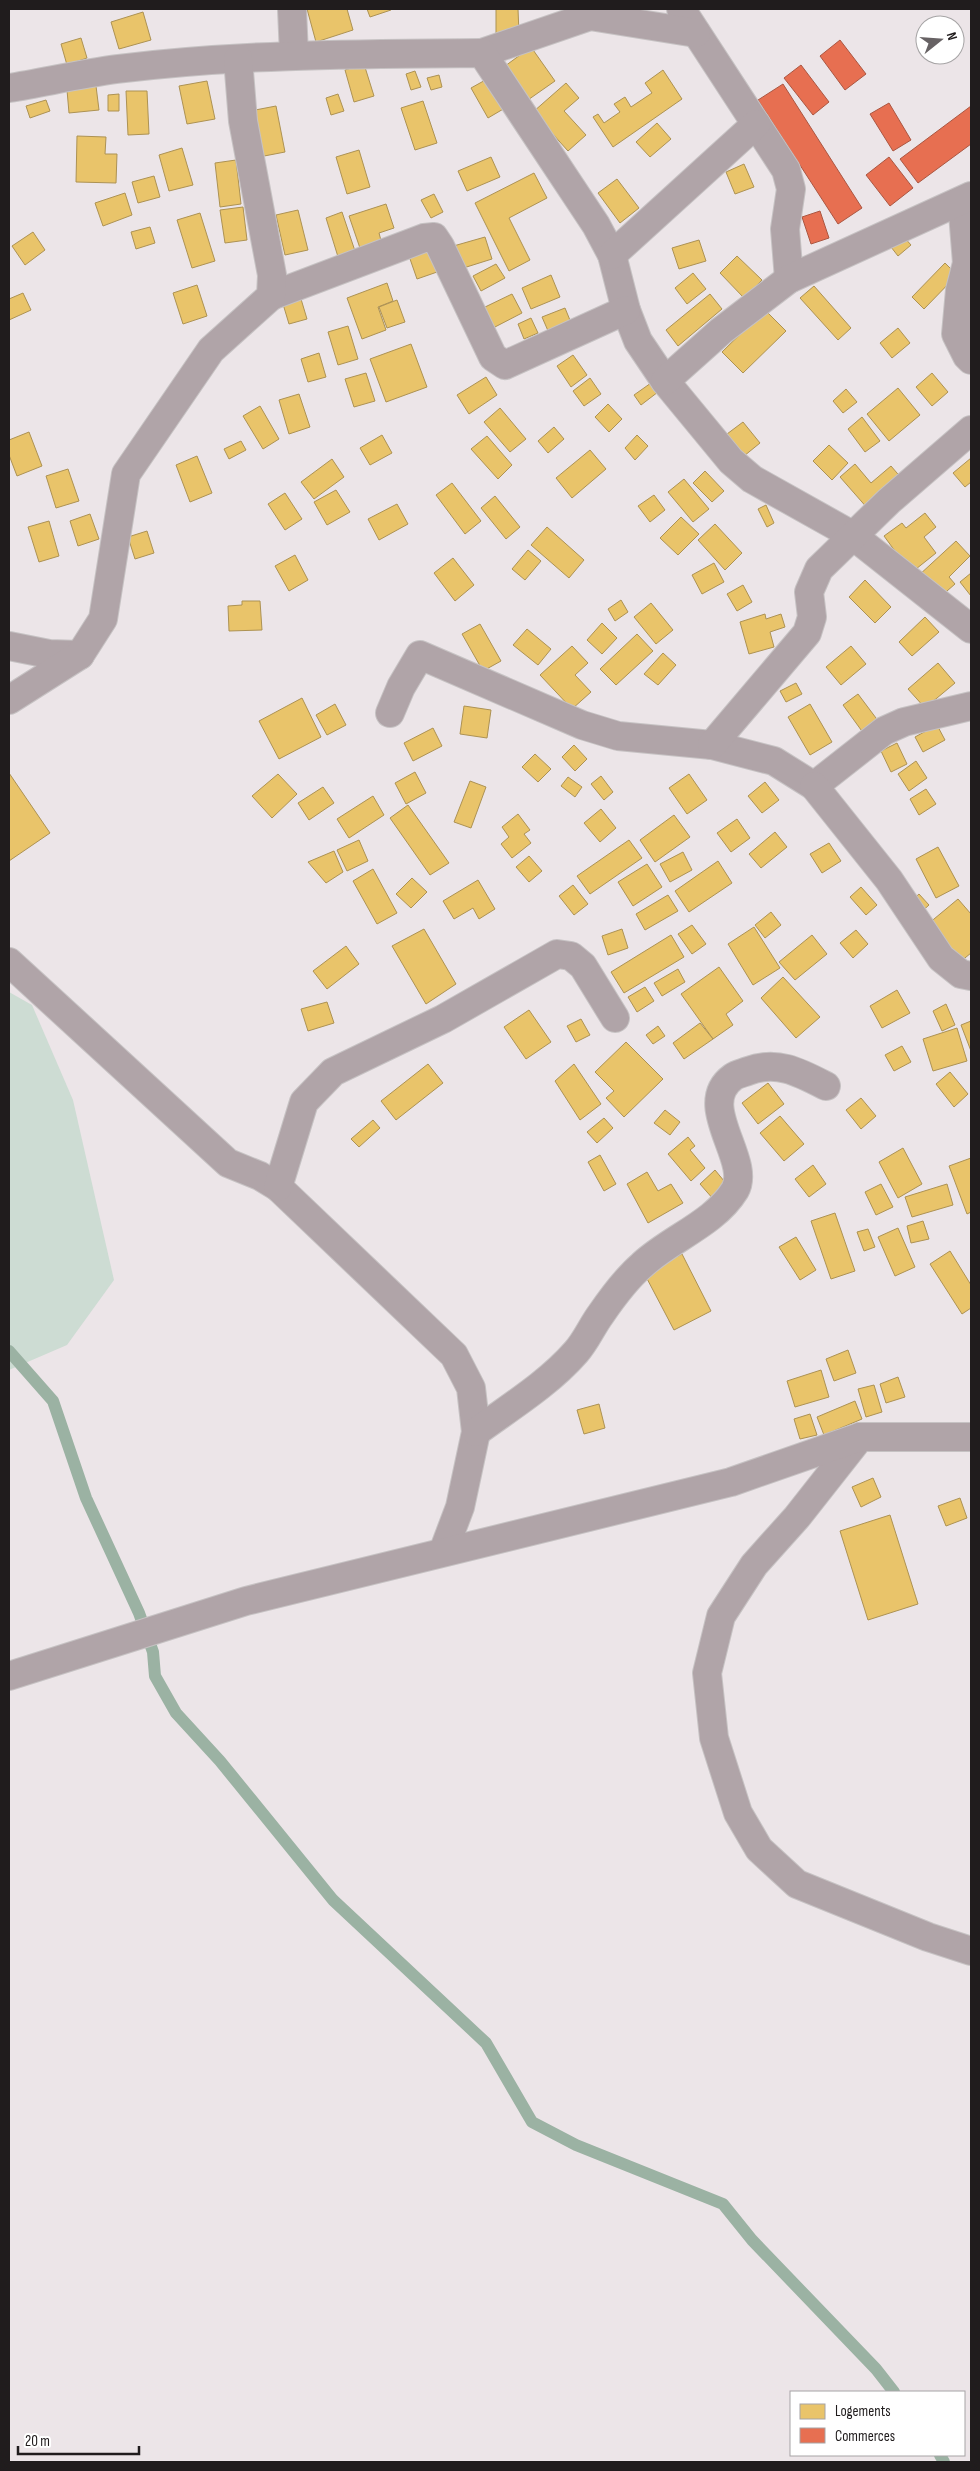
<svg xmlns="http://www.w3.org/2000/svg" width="980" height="2471" viewBox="0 0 980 2471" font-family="'Sofia Sans Condensed',sans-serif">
<rect width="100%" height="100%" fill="#ece5e8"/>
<path fill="#cddcd3" d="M9 992 32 1005 73 1100 114 1280 67 1345 9 1370Z"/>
<g fill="#e9c46a" stroke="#ad9253">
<path d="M307 9H347L353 30 316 42Z"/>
<path d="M367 9H390L391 10 370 17Z"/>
<path d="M496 9H518L519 34H496Z"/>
<path d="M143 12 151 40 119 49 111 22Z"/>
<path d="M81 38 87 58 67 65 61 44Z"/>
<path d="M531 47 555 81 525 102 501 69Z"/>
<path d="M364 64 374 96 354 102 345 70Z"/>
<path d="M663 70 682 99 613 147 593 117 598 114 604 123 620 112 614 104 625 97 631 107 652 93 645 83Z"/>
<path d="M415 71 421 87 411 90 406 74Z"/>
<path d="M439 75 442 87 431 90 427 78Z"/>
<path d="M489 78 505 108 488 118 471 88Z"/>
<path d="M207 81 215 119 187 124 179 86Z"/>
<path d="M566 83 579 98 564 111 586 135 568 151 533 112Z"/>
<path d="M96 86 99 110 69 113 67 90Z"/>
<path d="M126 91H147L149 134 128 135Z"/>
<path d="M119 94V111H108V95Z"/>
<path d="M338 94 344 111 331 115 326 98Z"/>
<path d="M46 100 50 111 30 118 26 106Z"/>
<path d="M423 101 437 143 415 150 401 108Z"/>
<path d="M276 106 285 152 259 157 250 111Z"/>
<path d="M657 123 671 139 650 157 636 142Z"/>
<path d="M77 136 106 137 105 154H117L116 183 76 182Z"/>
<path d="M182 148 193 185 169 191 159 155Z"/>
<path d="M359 150 370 187 347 194 336 157Z"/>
<path d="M491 157 500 177 467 191 458 171Z"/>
<path d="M236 160 241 204 220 207 215 163Z"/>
<path d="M744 164 754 187 735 194 726 172Z"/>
<path d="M534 173 547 198 509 218 530 260 509 271 475 203Z"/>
<path d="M154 176 160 197 138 203 132 182Z"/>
<path d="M617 179 639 208 620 223 598 193Z"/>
<path d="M125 193 132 215 103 226 95 203Z"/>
<path d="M434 194 443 212 431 218 421 200Z"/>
<path d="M386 204 394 228 379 233 383 248 362 254 349 216Z"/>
<path d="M243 207 247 240 225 243 220 210Z"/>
<path d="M298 210 308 250 285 255 276 215Z"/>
<path d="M342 212 356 254 339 260 326 218Z"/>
<path d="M200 213 215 261 192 268 177 220Z"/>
<path d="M150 227 155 243 136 249 131 232Z"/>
<path d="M33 232 45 250 25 265 12 246Z"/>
<path d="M903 236 911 245 898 256 891 247Z"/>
<path d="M485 237 492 259 457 270 450 247Z"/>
<path d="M699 240 706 261 679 269 672 248Z"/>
<path d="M431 248 440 271 417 279 409 256Z"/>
<path d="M737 256 762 280 744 298 720 273Z"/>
<path d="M945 263 957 275 924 309 912 297Z"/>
<path d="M496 264 505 278 481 291 473 276Z"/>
<path d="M693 273 706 289 687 304 675 288Z"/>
<path d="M551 275 560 297 531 309 522 288Z"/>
<path d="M387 283 393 301 378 307 386 330 362 339 347 298Z"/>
<path d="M197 285 207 316 183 324 173 293Z"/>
<path d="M814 286 851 328 838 340 800 298Z"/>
<path d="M23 293 31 310 9 320V299Z"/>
<path d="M512 294 522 313 493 328 483 308Z"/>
<path d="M710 294 722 309 678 346 666 330Z"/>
<path d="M301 299 307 319 289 324 283 304Z"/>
<path d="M397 300 405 322 387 328 379 307Z"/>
<path d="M565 308 574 330 552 340 542 317Z"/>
<path d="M765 310 786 331 743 373 722 352Z"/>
<path d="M531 318 538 333 524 339 518 324Z"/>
<path d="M348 326 358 359 338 365 328 332Z"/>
<path d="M898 328 910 343 892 358 880 343Z"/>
<path d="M411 344 427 387 386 402 370 359Z"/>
<path d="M319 353 326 377 308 382 301 359Z"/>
<path d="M573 355 587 375 571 387 557 366Z"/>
<path d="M366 373 375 401 354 407 345 379Z"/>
<path d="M932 373 948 392 932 406 916 387Z"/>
<path d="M486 377 497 395 469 414 457 395Z"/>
<path d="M590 378 601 394 584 406 573 391Z"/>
<path d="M651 383 658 392 641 405 634 395Z"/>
<path d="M898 388 920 415 889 441 867 414Z"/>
<path d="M846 389 857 402 843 413 833 401Z"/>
<path d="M299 394 310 427 289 434 279 400Z"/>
<path d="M608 404 622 419 609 432 595 417Z"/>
<path d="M260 406 279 439 263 449 243 416Z"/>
<path d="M500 408 526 439 510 452 484 422Z"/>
<path d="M862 417 880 441 865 452 848 429Z"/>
<path d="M743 422 760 443 744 456 727 434Z"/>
<path d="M554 427 564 439 548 453 538 441Z"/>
<path d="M29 432 42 466 17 476 9 455V440Z"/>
<path d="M382 435 392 453 370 465 360 448Z"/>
<path d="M637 435 648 446 635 460 625 448Z"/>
<path d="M487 436 512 465 498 479 471 449Z"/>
<path d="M241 441 246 450 229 459 224 449Z"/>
<path d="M829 445 848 463 832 480 813 461Z"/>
<path d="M590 450 606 469 572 498 556 478Z"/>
<path d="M197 456 212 493 190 502 176 465Z"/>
<path d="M971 458V482L965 487 953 473Z"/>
<path d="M332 459 344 477 314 499 301 482Z"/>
<path d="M855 464 871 483 891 466 903 480 869 510 840 477Z"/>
<path d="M68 469 79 501 56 508 46 476Z"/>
<path d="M705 471 724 491 712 502 693 483Z"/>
<path d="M684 479 709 509 693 522 668 492Z"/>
<path d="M452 483 481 521 465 534 436 495Z"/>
<path d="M336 490 350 512 327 525 314 502Z"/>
<path d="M285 493 302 519 285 530 268 504Z"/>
<path d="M654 495 665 510 650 522 638 506Z"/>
<path d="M495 496 520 527 506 539 481 508Z"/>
<path d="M397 504 408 524 379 540 368 519Z"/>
<path d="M766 505 774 523 767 527 758 509Z"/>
<path d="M925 513 936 527 924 537 936 553 911 573 884 536 902 523 906 528Z"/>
<path d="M90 514 99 539 78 546 70 521Z"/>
<path d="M681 517 699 534 678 555 660 538Z"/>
<path d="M49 521 59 556 39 562 28 527Z"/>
<path d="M715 524 742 553 725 570 698 540Z"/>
<path d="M547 527 584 560 569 578 531 545Z"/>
<path d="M147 531 154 553 135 559 128 537Z"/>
<path d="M956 541 970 556 949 577 955 584 939 598 918 576Z"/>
<path d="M528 550 541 561 525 580 512 569Z"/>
<path d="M295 555 308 580 289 591 275 566Z"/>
<path d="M453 558 474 585 455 601 434 573Z"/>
<path d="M714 563 724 582 702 594 692 575Z"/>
<path d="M971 573V596L960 582Z"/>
<path d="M865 580 891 607 875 623 849 597Z"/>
<path d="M743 585 752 602 737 611 727 594Z"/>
<path d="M621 600 628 612 615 621 608 609Z"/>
<path d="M242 601H260L262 630 229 631 228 606 242 605Z"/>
<path d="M651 603 673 630 656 644 634 617Z"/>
<path d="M765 614 766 619 781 614 785 627 770 632 774 647 749 654 740 622Z"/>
<path d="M925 617 939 632 912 656 899 642Z"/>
<path d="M602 623 617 638 602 654 587 640Z"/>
<path d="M480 624 501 661 483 671 462 634Z"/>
<path d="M527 629 551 649 538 665 513 645Z"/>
<path d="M637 634 653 651 616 685 600 669Z"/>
<path d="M572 646 588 663 575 675 591 692 572 709 540 675Z"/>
<path d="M851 646 866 664 841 685 826 667Z"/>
<path d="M663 653 676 665 658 685 644 674Z"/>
<path d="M938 663 955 683 925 708 908 689Z"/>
<path d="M796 683 802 694 786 702 780 691Z"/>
<path d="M858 694 879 722 864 734 843 705Z"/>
<path d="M302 698 321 737 279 759 259 721Z"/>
<path d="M335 704 346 725 327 735 316 715Z"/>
<path d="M810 704 832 742 810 755 788 717Z"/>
<path d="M464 706 491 710 487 738 460 734Z"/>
<path d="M937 725 945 740 923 752 915 737Z"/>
<path d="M433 728 442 746 413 761 404 743Z"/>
<path d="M897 743 907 764 891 772 881 751Z"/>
<path d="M574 745 587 759 575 771 562 757Z"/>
<path d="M535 754 551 769 538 782 522 767Z"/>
<path d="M916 761 927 778 909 791 898 774Z"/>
<path d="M415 772 426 793 406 804 395 783Z"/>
<path d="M9 773 50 833 9 861Z"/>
<path d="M278 774 297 794 272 818 252 796Z"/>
<path d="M689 774 707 800 687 814 669 788Z"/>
<path d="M601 776 613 792 604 800 591 784Z"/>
<path d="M568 777 582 787 575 797 561 786Z"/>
<path d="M470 781 486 787 471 828 454 822Z"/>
<path d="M765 782 779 800 762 813 748 796Z"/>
<path d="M323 787 334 803 309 820 298 803Z"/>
<path d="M926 789 936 804 919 815 910 799Z"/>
<path d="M373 796 384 815 349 838 337 819Z"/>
<path d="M408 805 449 863 430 875 390 818Z"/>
<path d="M601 809 616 828 600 842 584 823Z"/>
<path d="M518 814 530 830 524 834 531 843 512 858 501 844 509 837 502 827Z"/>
<path d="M674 815 690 837 655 862 640 840Z"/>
<path d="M737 819 750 838 731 852 717 833Z"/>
<path d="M775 832 787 847 761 868 749 854Z"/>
<path d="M359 840 368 861 347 871 337 850Z"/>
<path d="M629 840 642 858 590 894 577 876Z"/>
<path d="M829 843 841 861 822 873 810 854Z"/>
<path d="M938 847 959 886 936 898 916 859Z"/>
<path d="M334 851 343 872 326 883 308 862Z"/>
<path d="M683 852 692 870 670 882 660 864Z"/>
<path d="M529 856 542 871 529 882 516 867Z"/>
<path d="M718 861 732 883 689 912 675 891Z"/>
<path d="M647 864 662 887 633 906 618 882Z"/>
<path d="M373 869 397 913 377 924 353 881Z"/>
<path d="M412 878 427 892 411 908 396 894Z"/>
<path d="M478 880 495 909 479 919 473 908 454 919 443 901Z"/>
<path d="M573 885 588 904 574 915 559 896Z"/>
<path d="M861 887 877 905 866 915 850 897Z"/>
<path d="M919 894 929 905 919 914 909 903Z"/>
<path d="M668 895 678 911 645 930 636 914Z"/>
<path d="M958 899 971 914V953L960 962 928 924Z"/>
<path d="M771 912 781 925 765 938 755 925Z"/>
<path d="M692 925 706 944 692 954 678 934Z"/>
<path d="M754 927 780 968 753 985 728 944Z"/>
<path d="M424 929 456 984 426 1004 392 946Z"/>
<path d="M622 929 628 948 608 955 602 936Z"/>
<path d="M856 930 868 944 853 958 840 943Z"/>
<path d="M671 935 684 957 624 993 611 972Z"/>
<path d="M812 935 827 954 795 980 779 962Z"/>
<path d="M346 946 359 964 327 989 313 971Z"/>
<path d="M719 967 743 1001 726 1014 733 1025 713 1039 681 994Z"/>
<path d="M678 969 685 982 662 996 654 983Z"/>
<path d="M783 977 820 1017 796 1038 761 998Z"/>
<path d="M645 987 654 1001 637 1012 628 997Z"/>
<path d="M897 990 910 1013 882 1028 870 1006Z"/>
<path d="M327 1002 334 1023 308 1031 301 1009Z"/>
<path d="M946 1004 955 1025 942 1031 933 1011Z"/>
<path d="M529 1010 551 1042 526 1059 504 1027Z"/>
<path d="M581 1019 590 1035 576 1042 567 1026Z"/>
<path d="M971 1021V1051L961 1025Z"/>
<path d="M700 1023 713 1039 684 1059 673 1043Z"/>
<path d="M658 1026 665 1036 653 1044 646 1035Z"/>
<path d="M957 1028 967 1061 933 1071 923 1039Z"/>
<path d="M626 1042 663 1079 624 1117 606 1098 614 1091 595 1072Z"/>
<path d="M902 1046 911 1062 894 1071 885 1055Z"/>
<path d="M428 1064 443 1083 396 1120 381 1101Z"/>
<path d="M574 1064 601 1104 580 1120 555 1081Z"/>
<path d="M950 1072 968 1094 954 1107 936 1084Z"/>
<path d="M768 1083 784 1104 758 1124 742 1103Z"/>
<path d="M861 1098 876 1116 861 1129 846 1110Z"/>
<path d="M665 1110 680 1122 670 1135 654 1123Z"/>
<path d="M780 1116 804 1144 784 1161 760 1133Z"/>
<path d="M604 1118 613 1128 597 1143 587 1132Z"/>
<path d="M373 1120 380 1128 359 1147 351 1139Z"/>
<path d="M688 1137 695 1146 690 1150 705 1168 691 1181 668 1154Z"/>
<path d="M903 1148 922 1184 898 1198 879 1162Z"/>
<path d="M600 1155 616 1184 604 1191 588 1162Z"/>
<path d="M971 1158V1212L967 1214 949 1166Z"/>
<path d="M813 1165 826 1184 809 1197 795 1179Z"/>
<path d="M715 1170 729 1187 714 1200 700 1184Z"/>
<path d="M647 1172 658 1191 671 1184 683 1203 648 1223 627 1184Z"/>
<path d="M881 1184 893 1207 876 1215 865 1192Z"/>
<path d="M947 1184 953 1205 912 1217 905 1197Z"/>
<path d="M835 1213 855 1271 831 1279 811 1221Z"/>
<path d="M923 1221 929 1239 911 1243 907 1226Z"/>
<path d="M898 1228 915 1267 895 1276 878 1237Z"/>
<path d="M868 1229 875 1247 864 1251 857 1232Z"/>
<path d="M796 1237 816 1270 800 1280 779 1247Z"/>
<path d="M950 1251 971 1285V1308L962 1314 930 1264Z"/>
<path d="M682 1254 711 1311 674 1330 644 1273Z"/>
<path d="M848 1350 856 1373 834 1381 826 1359Z"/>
<path d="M821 1370 829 1397 795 1407 787 1381Z"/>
<path d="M898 1377 905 1397 886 1403 880 1384Z"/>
<path d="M874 1385 882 1412 866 1417 858 1389Z"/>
<path d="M855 1401 862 1419 824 1435 817 1417Z"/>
<path d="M599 1404 605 1428 584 1434 577 1410Z"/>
<path d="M810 1414 817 1435 800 1439 794 1419Z"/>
<path d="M873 1478 881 1497 861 1507 852 1487Z"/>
<path d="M960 1498 967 1518 946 1526 938 1506Z"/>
<path d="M890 1515 918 1604 868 1620 840 1531Z"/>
</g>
<g fill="#e76f51" stroke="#ab5641">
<path d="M840 40 866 74 845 90 820 56Z"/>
<path d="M801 65 829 102 813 115 784 78Z"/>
<path d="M783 84 862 208 838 224 758 100Z"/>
<path d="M889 103 911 140 893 151 870 114Z"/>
<path d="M971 106V144L918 183 900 159Z"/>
<path d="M889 157 913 188 890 206 866 175Z"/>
<path d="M820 211 829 238 811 244 802 217Z"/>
</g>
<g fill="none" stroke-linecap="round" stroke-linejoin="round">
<g stroke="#9bb2a3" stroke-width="12">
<path d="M9 1351 53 1401 86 1498 139 1613 153 1652 155 1676 176 1713 220 1761 333 1900 486 2043 532 2122 576 2145 723 2204 752 2240 876 2369 894 2392"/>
<path d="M940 2455 944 2462"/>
</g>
<defs>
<g id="minor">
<path d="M292 9 294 55"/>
<path d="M681 9 786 170 791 189 785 229 789 279"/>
<path d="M482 53 590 16 696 33"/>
<path d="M9 88C45 82 81 74 117 69 238 54 360 54 482 53L596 225 612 255 626 310 638 341 665 381 731 461 752 479 852 535 971 629"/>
<path d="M962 201 967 263 960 290 956 334 967 356 971 360"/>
<path d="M612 255 756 124"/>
<path d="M271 296 424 238 434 237 440 246 493 357 505 365 626 310"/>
<path d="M665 381 721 331 789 279 971 196"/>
<path d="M9 646 49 654 80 655"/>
<path d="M9 700 80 655 103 619 126 474 211 350 271 296 272 275 243 121 238 59"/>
<path d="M390 713 401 687 420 655 582 725 618 736 712 745 774 761 814 786 884 731 904 722 971 706"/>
<path d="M712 745 807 633 812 617 809 592 819 569 889 501 971 430"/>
<path d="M814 786 889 880 941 958 961 974 971 976"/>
<path d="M9 962 228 1163 260 1176 278 1187 454 1355 471 1388 476 1432 460 1507 443 1552"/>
<path d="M278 1187 304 1102 333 1072 443 1019 557 954 571 956 583 966 615 1018"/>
<path d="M476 1432C510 1407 548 1384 576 1352 586 1341 592 1326 601 1314 612 1298 627 1278 642 1265 671 1238 714 1224 735 1190 752 1160 694 1105 733 1077 737 1074 743 1073 748 1071 777 1060 799 1072 826 1086"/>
<path d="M860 1437 797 1517 754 1565 721 1616 707 1673 714 1738 738 1813 759 1849 797 1884 928 1937 971 1951"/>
<path d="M9 1676 246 1601 731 1482 860 1437H971"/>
</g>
</defs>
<use href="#minor" stroke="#c6c2c3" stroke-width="30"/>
<use href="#minor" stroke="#b0a4a8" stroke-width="28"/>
</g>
<rect width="980" height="2471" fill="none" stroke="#201c1d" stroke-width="20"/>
<rect x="790" y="2391" width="175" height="65" fill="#ffffff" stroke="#a6a4a5"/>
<rect x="800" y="2404" width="25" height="15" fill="#e9c46a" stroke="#a6a4a5"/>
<text x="835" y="2416" font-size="15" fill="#201c1d">Logements</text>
<rect x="800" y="2428" width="25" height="15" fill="#e76f51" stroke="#a6a4a5"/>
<text x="835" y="2441" font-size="15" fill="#201c1d">Commerces</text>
<g transform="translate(940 40) rotate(73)"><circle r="24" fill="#ffffff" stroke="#a6a4a5"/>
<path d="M0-4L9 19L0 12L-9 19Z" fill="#676264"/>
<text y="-8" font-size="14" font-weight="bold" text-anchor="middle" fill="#201c1d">N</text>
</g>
<path d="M18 2446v8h121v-8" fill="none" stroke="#201c1d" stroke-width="2.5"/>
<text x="25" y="2446" font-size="15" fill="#201c1d" stroke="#ffffff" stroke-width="4" paint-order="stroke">20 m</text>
</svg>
